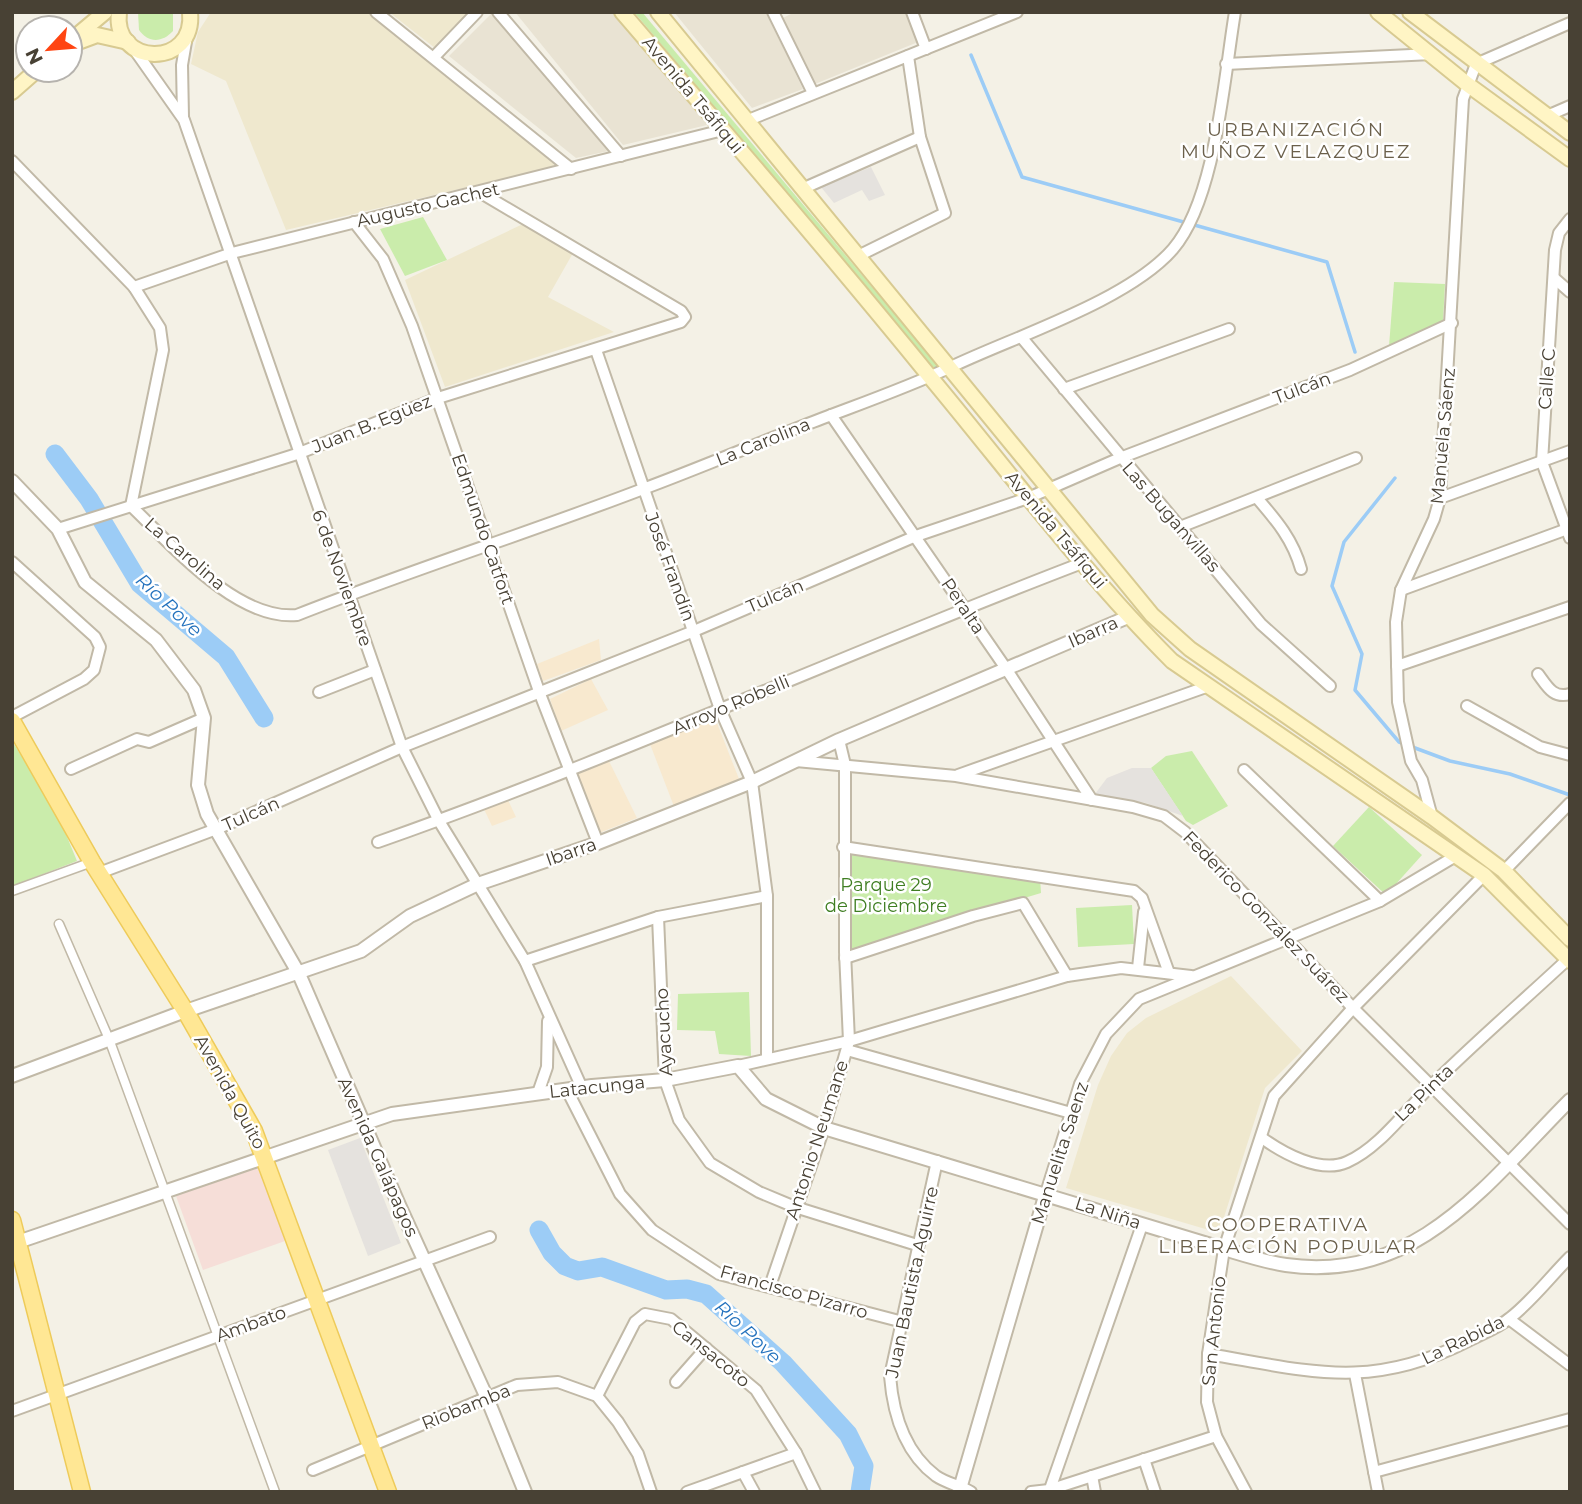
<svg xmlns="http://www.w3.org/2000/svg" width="1582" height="1504" viewBox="0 0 1582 1504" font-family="Montserrat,sans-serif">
<rect width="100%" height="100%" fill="#f4f1e6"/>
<g fill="#e9e3d3">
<path d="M515 12H612L707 125 623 145Z"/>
<path d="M674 12H766L803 89 752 108Z"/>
<path d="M795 12H906L918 42 815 84 783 18Z"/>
<path d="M492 13 609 151 576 158 449 56Z"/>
</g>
<g fill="#f8e9cf">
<path d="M599 639 601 660 543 681 537 664Z"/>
<path d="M591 679 608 710 561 731 550 699Z"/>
<path d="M715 718 741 784 675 809 650 744Z"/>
<path d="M607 757 637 818 599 833 570 777Z"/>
<path d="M507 798 516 817 492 826 483 807Z"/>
</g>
<g fill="#efe8ce">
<path d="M211 12H367L557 166 286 230 226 81 191 64 198 32Z"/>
<path d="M389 12H468L435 48Z"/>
<path d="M523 224 573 253 548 297 614 332 445 387 405 280Z"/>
<path d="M1231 976 1302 1051 1265 1088 1219 1233 1066 1188 1098 1085 1111 1056 1127 1033 1146 1018Z"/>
</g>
<path fill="#f6ded8" d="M259 1166 285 1241 203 1270 176 1196Z"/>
<g fill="#caecab">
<path d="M138 12H173V31C162 43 148 43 139 30Z"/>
<path d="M634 12H642L939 367 935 370Z"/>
<path d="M423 217 447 260 405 276 380 229Z"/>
<path d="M1394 282 1445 284 1443 322 1389 346Z"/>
<path d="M12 741 58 815 77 861 12 886Z"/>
<path d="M1192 751 1228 806 1193 825 1186 821 1151 768 1166 756Z"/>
<path d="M1369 807 1422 855 1386 895 1333 846Z"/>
<path d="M843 847 1040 876 1041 893 845 952Z"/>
<path d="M1132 905 1134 944 1078 947 1076 908Z"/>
<path d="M749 992 751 1056 719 1054 715 1031 677 1030 678 994Z"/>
</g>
<g fill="#e5e2de">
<path d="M871 167 885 195 869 201 862 190 834 203 821 187Z"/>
<path d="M1132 768H1151L1183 816 1146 803 1095 794 1107 778Z"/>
<path d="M360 1138 401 1243 368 1256 328 1150Z"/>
</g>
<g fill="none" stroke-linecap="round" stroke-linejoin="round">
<g stroke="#9cccf6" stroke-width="3.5">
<path d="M971 55 1022 177 1327 262 1355 352"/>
<path d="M1395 478 1344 542 1332 586 1362 654 1355 690 1399 742 1450 761 1510 774 1570 795"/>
</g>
<g stroke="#9cccf6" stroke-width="19">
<path d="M55 454 89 499 140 584 226 657 264 718"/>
<path d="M539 1230 552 1253 565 1266 578 1271 602 1267 666 1290 687 1289 706 1294 783 1363 848 1434 864 1466 860 1492"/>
</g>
<defs>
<g id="pedestrian">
<path d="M12 891 92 862"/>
<path d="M59 924 109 1039 275 1492"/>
</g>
<g id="minor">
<path d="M376 12 571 169"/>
<path d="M498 12 621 156"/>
<path d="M773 12 813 93"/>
<path d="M912 12 926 49"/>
<path d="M134 49 184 120 402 747 439 821 525 961 582 1088"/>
<path d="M434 57 477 12"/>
<path d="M1226 64 1432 54"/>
<path d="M1547 116 1570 106"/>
<path d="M183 117 182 65 187 36"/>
<path d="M746 121 1017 12"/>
<path d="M12 161 134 287 160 328 163 350 131 506"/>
<path d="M802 189 920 137"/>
<path d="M1570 219 1559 233 1555 250 1542 462 1570 538"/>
<path d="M354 222 383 259 412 326 540 694 598 843"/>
<path d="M858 256 945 213 920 137 908 56"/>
<path d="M1554 278 1570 292"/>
<path d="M134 287 232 253 723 130"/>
<path d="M1022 338 1261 624 1330 686"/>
<path d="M596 350 720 709 752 782 767 896V1059"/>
<path d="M1064 389 1229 329"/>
<path d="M831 415 1007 670 1092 800"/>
<path d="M1257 498C1277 521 1293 540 1301 569"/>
<path d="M1440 498 1570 451"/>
<path d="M131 506C172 545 237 621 297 615 411 570 528 533 643 489 697 469 751 446 805 425 854 406 904 389 951 367 1013 337 1128 301 1173 249 1216 199 1224 77 1235 12"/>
<path d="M1180 527 1356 458"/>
<path d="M58 529 297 454 438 398 681 322 685 317 681 311 481 193"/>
<path d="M12 562 95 637 100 647 94 670 84 679 12 717"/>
<path d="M1401 590 1570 528"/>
<path d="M1397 666 1570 607"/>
<path d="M1538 674C1547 686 1553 699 1570 694"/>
<path d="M319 692 375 670"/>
<path d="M1467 706 1540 747 1570 755"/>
<path d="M796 761 956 776 1133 807 1164 816 1185 832 1353 1008 1570 1224"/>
<path d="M71 769 137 739 149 742 204 718"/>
<path d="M1244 770 1380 901"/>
<path d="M958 775 1206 687"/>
<path d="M1432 817 1422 780 1411 761 1398 702 1396 622 1401 590 1434 519 1440 498 1463 99 1476 64 1570 23"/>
<path d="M378 842C617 758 846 653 1082 563"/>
<path d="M843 847 1134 891 1142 898 1169 973"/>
<path d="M1504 871 1570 803"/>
<path d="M99 873 219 828 402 747 694 631 916 536 1028 498 1120 458 1350 370 1452 323"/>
<path d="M658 917 665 1080 679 1120 710 1163 759 1192 795 1207 917 1245"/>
<path d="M845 958 973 916 1023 903 1067 976"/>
<path d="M525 961 658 917 767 896"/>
<path d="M1138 968 1144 912"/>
<path d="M847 1050 1071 1113"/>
<path d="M738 1066 849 1041 1067 976 1121 968 1191 976"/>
<path d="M567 1090 620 1194 652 1230 719 1274 903 1322"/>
<path d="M538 1093 547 1067 548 1021"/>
<path d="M1262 1138C1283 1153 1320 1174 1347 1162 1379 1148 1405 1111 1430 1087 1474 1043 1522 1002 1568 959"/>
<path d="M937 1161 890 1376C893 1414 904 1452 936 1476 946 1483 961 1486 971 1492"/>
<path d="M1046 1193 1080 1084 1106 1034 1139 999 1380 901 1454 857"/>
<path d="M770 1286 824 1128 849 1041 845 952V765L839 740"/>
<path d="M1509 1319 1570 1365"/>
<path d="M1208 1354C1310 1371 1370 1391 1468 1341 1481 1334 1498 1328 1510 1318 1532 1301 1550 1277 1570 1257"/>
<path d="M1355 1374 1378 1492"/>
<path d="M676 1382 706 1348"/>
<path d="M597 1396 635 1322 645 1314 671 1319 756 1390 796 1453 815 1492"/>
<path d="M12 1411 490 1237"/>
<path d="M1144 1459 1155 1492"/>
<path d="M313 1470 517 1385 558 1382 597 1396 618 1422 638 1454 651 1492"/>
<path d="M743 1472 754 1492"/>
<path d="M1374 1472 1570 1419"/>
<path d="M1092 1476 1095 1492"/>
<path d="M687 1492 796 1453"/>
<path d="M1031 1492 1049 1490 1216 1436"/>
<path d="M1049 1492 1142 1225"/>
<path d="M1246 1492 1216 1436 1207 1402 1208 1354 1224 1249 1274 1096 1353 1008 1484 875"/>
</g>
<g id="tertiary">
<path d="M12 481 58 529 85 582 156 640 194 690 204 718 198 785 207 814 299 974 399 1205 487 1398 525 1492"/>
<path d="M12 1076 180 1013 361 951 410 916 478 884 598 843 752 782 839 740 1128 617"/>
<path d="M12 1244 392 1114 592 1086 665 1080 738 1066 766 1099 824 1128 1224 1249C1244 1255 1265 1262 1286 1265 1417 1284 1488 1182 1570 1100"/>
<path d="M959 1492 1046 1193"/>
</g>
<g id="secondary">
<path d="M119 12C112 67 196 69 190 12"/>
<path d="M622 12C726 133 830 254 931 378 1010 473 1084 573 1172 661L1484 875 1570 961"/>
<path d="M658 12 1152 615 1190 649 1432 817 1504 871 1570 939"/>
<path d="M1378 12 1467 84 1570 159"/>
<path d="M1410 12 1570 133"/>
<path d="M74 38 105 12"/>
<path d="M70 45 97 35 128 42"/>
<path d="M12 92 37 70"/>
</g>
<g id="primary">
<path d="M12 721 92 862 186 1012 254 1131 388 1492"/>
<path d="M12 1220 82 1492"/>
</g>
</defs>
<use href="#pedestrian" stroke="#c1b9a7" stroke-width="11"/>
<use href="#minor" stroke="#c1b9a7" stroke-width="14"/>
<use href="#tertiary" stroke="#c1b9a7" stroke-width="16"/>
<use href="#secondary" stroke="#d8ca91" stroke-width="18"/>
<use href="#primary" stroke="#eecb5a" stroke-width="19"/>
<use href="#pedestrian" stroke="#fff" stroke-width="8"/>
<use href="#minor" stroke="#fff" stroke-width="10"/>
<use href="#tertiary" stroke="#fff" stroke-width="12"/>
<use href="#secondary" stroke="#fff5c5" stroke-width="14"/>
<use href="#primary" stroke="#ffe794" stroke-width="16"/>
</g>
<g text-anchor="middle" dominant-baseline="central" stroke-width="5" stroke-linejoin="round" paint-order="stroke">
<g font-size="18" fill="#484134" stroke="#fff">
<text transform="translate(693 95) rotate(50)">Avenida Tsáfiqui</text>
<text transform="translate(428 205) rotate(-13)">Augusto Gachet</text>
<text transform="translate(1547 379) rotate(-86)">Calle C</text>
<text transform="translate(1302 388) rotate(-21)">Tulcán</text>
<text transform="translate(372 424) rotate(-22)">Juan B. Egüez</text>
<text transform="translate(1443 436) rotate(-85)">Manuela Sáenz</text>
<text transform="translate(763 442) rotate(-22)">La Carolina</text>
<text transform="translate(1171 517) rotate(49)">Las Buganvillas</text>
<text transform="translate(483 529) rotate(71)">Edmundo Catfort</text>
<text transform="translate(1056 530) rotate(50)">Avenida Tsáfiqui</text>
<text transform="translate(185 554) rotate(41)">La Carolina</text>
<text transform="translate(670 567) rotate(70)">José Frandín</text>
<text transform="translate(342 578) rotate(70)">6 de Noviembre</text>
<text transform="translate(775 596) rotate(-23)">Tulcán</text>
<text transform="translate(963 606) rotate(56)">Peralta</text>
<text transform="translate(1093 632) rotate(-24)">Ibarra</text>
<text transform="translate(731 705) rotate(-23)">Arroyo Robelli</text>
<text transform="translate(251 814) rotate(-24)">Tulcán</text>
<text transform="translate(571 852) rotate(-19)">Ibarra</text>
<text transform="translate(1266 917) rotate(46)">Federico González Suárez</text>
<text transform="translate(664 1032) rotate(-93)">Ayacucho</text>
<text transform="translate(597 1087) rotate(-6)">Latacunga</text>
<text transform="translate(230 1092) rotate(61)">Avenida Quito</text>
<text transform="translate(1424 1093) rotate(-44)">La Pinta</text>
<text transform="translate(817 1140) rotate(-72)">Antonio Neumane</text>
<text transform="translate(1060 1153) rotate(-72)">Manuelita Saenz</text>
<text transform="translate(378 1157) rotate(66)">Avenida Galápagos</text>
<text transform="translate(1108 1213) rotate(18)">La Niña</text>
<text transform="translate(912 1282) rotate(-78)">Juan Bautista Aguirre</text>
<text transform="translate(794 1292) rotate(16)">Francisco Pizarro</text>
<text transform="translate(251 1324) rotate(-20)">Ambato</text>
<text transform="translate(1214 1331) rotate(-84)">San Antonio</text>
<text transform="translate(1463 1340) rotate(-26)">La Rabida</text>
<text transform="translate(711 1354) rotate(39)">Cansacoto</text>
<text transform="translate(466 1407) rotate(-22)">Riobamba</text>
</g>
<g font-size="18" fill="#3f7e22" stroke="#fff">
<text x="886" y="885">Parque 29<tspan x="886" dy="21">de Diciembre</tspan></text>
</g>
<g font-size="19" letter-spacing="2" fill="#6b604b" stroke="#fff">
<text x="1296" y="129">URBANIZACIÓN<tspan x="1296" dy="22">MUÑOZ VELAZQUEZ</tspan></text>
<text x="1288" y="1224">COOPERATIVA<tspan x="1288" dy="22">LIBERACIÓN POPULAR</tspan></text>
</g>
<g font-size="19" font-style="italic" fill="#2472bd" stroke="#fff">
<text transform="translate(169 605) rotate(43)">Río Pove</text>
<text transform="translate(748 1332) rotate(43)">Río Pove</text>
</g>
</g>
<rect width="1582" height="1504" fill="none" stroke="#484134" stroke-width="28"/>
<g transform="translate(49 49) rotate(244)"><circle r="33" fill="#ffffff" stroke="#b6b3ae" stroke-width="2"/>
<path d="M0-5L12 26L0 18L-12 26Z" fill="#ff4512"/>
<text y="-10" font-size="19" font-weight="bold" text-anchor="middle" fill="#484134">N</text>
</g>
</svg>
